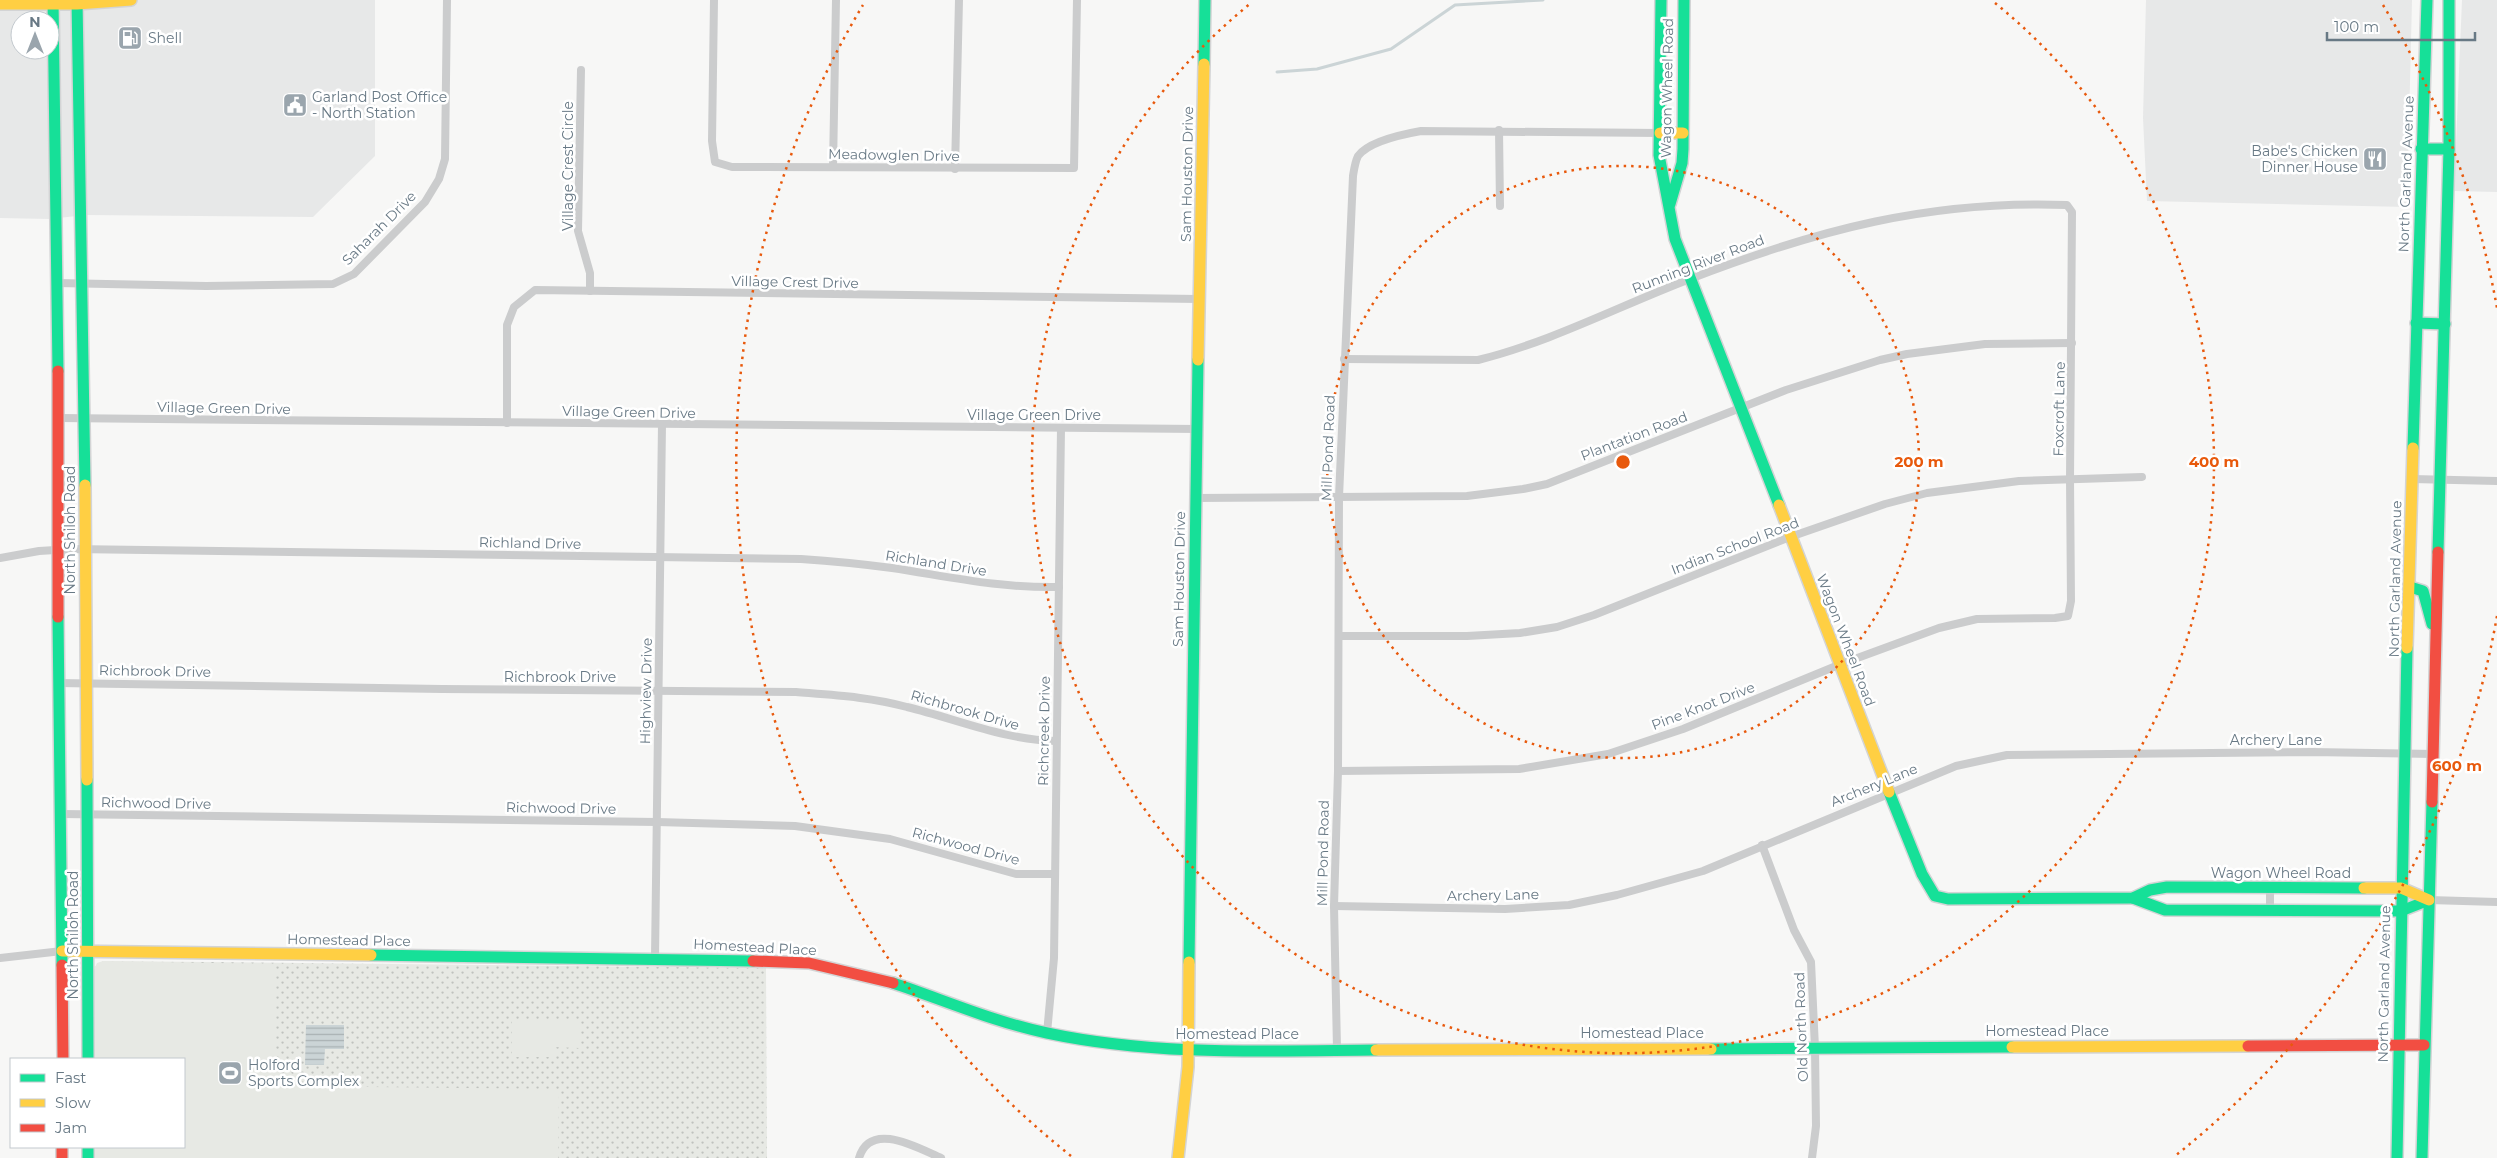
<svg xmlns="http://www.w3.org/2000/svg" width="2497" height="1158" viewBox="0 0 2497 1158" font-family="Montserrat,sans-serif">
<defs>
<pattern id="park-dots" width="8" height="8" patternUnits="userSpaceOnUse" patternTransform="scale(1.25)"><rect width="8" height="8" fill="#e7e9e4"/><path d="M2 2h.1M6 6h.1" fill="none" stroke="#bfc2be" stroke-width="1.8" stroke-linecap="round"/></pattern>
<pattern id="water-rules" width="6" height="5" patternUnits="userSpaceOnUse" patternTransform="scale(1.25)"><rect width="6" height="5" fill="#cbd4d6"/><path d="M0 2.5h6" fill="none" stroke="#a9b1b3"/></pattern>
</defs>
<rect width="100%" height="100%" fill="#f7f7f6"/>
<g fill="#e7e8e8" fill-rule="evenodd">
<path d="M0 0H375V156L313 217 86 215 49 219 0 218ZM20 20H50V50H20Z"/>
<path d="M2146 0H2412L2407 207 2147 201 2143 118Z"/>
<path d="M2462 0H2497V192L2454 191Z"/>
</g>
<path fill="url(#park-dots)" d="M103 961 766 968 767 1158H96L184 1147V1059L94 967Z"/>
<g fill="#e7e9e4">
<path d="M103 961 276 964V1086L559 1089 558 1158H93V1147H184V1059H93V972L97 963Z"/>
<path d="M512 1019 580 1020 579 1048 554 1047V1057H512Z"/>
</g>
<path fill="url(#water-rules)" d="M306 1025H344V1049H325L324 1065H305Z"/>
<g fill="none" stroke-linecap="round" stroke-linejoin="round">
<path stroke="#cbd4d6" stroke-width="3" d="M1277 72 1317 69 1391 49 1455 5 1543 0"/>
<defs>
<g id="fast">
<path d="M53 0 58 371"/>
<path d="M77 0 85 485"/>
<path d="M1661 0 1659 155 1675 239 1779 505"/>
<path d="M1204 64 1205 0"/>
<path d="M2421 149H2449"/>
<path d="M1670 204 1682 163 1683 149 1684 0"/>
<path d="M2416 323 2445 324"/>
<path d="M2413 448 2427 0"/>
<path d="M2438 552 2449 149V0"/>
<path d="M2410 587 2423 591 2432 624"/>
<path d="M58 617 62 965"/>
<path d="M87 780 88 1059"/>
<path d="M1889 792 1922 874 1935 896 1948 899 2133 898 2150 890 2167 887 2364 888"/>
<path d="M2133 898 2165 910 2401 911 2429 900"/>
<path d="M371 955 753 961"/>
<path d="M1189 962 1198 360"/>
<path d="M893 983C944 1000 994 1022 1047 1033 1155 1056 1266 1051 1376 1050"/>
<path d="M1711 1049 2012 1047"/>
<path d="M88 1147V1158"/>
<path d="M2397 1158 2407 648"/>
<path d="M2422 1158 2432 802"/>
</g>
<g id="slow">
<path d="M0 4H77L131 0"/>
<path d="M1660 133H1683"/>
<path d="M1198 360 1204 64"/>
<path d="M85 485 87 780"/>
<path d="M1779 505 1889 792"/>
<path d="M2407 648 2413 448"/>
<path d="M2364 888H2401L2429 900"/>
<path d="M62 951 371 955"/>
<path d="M2012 1047 2248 1046"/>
<path d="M1376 1050 1711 1049"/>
<path d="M1178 1158 1188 1067 1189 962"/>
</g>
<g id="jam">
<path d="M58 617V371"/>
<path d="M2432 802 2438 552"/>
<path d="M753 961 809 963 893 983"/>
<path d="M62 965 63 1059"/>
<path d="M2248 1046 2424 1045"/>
<path d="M62 1147V1158"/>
</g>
</defs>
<use href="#fast" stroke="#d3d4d5" stroke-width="14"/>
<use href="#slow" stroke="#d3d4d5" stroke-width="14"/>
<use href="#jam" stroke="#d3d4d5" stroke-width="14"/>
<g stroke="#cbcccd" stroke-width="8">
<path d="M714 0 712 141 715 162 732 167 1074 168 1077 0"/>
<path d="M581 70 578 231 590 273V291"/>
<path d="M1499 130 1500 206"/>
<path d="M833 167 836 0"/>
<path d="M955 169 959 0"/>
<path d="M57 283 206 286 333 284 354 274 425 202 439 179 445 159 447 0"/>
<path d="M59 418 1198 429"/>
<path d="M507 423V325L514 307 535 290 1199 299"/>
<path d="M2412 479 2497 481"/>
<path d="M1195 498 1467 496 1523 489 1547 484 1786 390 1880 360 1907 354 1985 344 2072 343"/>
<path d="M0 558 39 551 72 549 801 559C831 561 862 564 892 568 951 577 997 588 1059 587"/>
<path d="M1339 636H1467L1520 633 1557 627 1594 615 1790 537 1885 504 1927 493 2019 481 2142 477"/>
<path d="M58 683 442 689 796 692C833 695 871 697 907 707 957 719 1004 740 1056 741"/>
<path d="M1338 771 1519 769 1608 754 1683 729 1841 664 1939 628 1977 619 2055 618 2068 616 2071 601 2070 479 2072 212 2067 205C1929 200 1817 230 1690 279 1619 306 1551 342 1478 360L1344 359"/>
<path d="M61 814 657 822 795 826 890 839 1016 874H1055"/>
<path d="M1762 845 1794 930 1811 962 1815 1048 1816 1126 1812 1158"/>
<path d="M2429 900 2497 902"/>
<path d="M1334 906 1505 909 1569 905 1617 895 1703 871 1956 766 2007 755 2312 752 2434 754"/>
<path d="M2270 910V888"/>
<path d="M0 958 62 951"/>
<path d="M655 958 662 424"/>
<path d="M1047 1033 1054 958 1061 428"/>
<path d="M1337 1049 1334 906 1338 771 1339 497 1353 176C1354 170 1355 162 1358 156 1369 141 1404 134 1421 131L1660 133"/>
<path d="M859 1158C870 1120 918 1148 941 1158"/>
</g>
<use href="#fast" stroke="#16e098" stroke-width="11"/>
<use href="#slow" stroke="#ffcf43" stroke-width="11"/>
<use href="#jam" stroke="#f24e42" stroke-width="11"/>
</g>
<g fill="none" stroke="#e8590c" stroke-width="2.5" stroke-dasharray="2.5 5">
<circle cx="1623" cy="462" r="296"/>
<path d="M1995 3A591 591 0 1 1 1251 3"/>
<path d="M2497 616A887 887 0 0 1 2175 1156M1071 1156A887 887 0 0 1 863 5M2383 5A887 887 0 0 1 2497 308"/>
</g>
<defs>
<symbol id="fuel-square" viewBox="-11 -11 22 22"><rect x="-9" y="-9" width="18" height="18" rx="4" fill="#9aa5ad" stroke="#fff"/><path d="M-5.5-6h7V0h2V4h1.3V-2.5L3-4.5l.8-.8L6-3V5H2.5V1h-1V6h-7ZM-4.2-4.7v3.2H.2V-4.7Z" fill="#fff"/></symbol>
<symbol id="civic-square" viewBox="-11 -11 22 22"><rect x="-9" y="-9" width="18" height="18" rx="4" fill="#9aa5ad" stroke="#fff"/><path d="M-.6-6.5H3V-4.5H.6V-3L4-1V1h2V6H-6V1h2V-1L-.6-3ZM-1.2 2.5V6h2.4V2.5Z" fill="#fff"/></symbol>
<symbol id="restaurant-square" viewBox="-11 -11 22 22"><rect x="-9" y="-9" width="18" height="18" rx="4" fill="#9aa5ad" stroke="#fff"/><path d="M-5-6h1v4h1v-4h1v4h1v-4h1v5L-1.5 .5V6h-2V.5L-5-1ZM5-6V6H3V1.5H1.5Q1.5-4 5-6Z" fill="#fff"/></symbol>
<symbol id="stadium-square" viewBox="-11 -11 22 22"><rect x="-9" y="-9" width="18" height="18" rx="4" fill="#9aa5ad" stroke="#fff"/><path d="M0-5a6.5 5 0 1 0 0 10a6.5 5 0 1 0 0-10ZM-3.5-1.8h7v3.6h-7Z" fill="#fff"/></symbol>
</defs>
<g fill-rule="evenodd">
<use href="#fuel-square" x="116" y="24" width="28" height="28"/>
<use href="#civic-square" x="281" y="91" width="28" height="28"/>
<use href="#restaurant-square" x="2361" y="145" width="28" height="28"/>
<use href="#stadium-square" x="216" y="1059" width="28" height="28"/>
</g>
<g text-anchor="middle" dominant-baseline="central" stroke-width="5" stroke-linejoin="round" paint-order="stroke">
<g font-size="14" fill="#687985" stroke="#fff" text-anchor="start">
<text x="148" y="38">Shell</text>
<text x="312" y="97">Garland Post Office<tspan x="312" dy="16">- North Station</tspan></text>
<text x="2358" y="151" text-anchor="end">Babe's Chicken<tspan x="2358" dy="16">Dinner House</tspan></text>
<text x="248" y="1065">Holford<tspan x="248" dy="16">Sports Complex</tspan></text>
</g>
<g font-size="14" fill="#687985" stroke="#fff">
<text transform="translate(1667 88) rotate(-89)">Wagon Wheel Road</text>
<text transform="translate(894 155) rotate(1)">Meadowglen Drive</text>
<text transform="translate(568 166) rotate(-90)">Village Crest Circle</text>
<text transform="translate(1187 174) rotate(-89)">Sam Houston Drive</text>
<text transform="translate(2406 174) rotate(-88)">North Garland Avenue</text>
<text transform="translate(379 228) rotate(-45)">Saharah Drive</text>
<text transform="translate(1698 264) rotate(-21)">Running River Road</text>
<text transform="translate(795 282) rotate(1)">Village Crest Drive</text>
<text transform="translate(224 408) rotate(1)">Village Green Drive</text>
<text transform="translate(2059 409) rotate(-89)">Foxcroft Lane</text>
<text transform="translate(629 412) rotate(1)">Village Green Drive</text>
<text x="1034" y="415">Village Green Drive</text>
<text transform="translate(1634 436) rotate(-21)">Plantation Road</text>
<text transform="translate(1328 448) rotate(-88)">Mill Pond Road</text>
<text transform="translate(70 530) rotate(-90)">North Shiloh Road</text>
<text transform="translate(530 543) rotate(1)">Richland Drive</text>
<text transform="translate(1735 546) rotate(-21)">Indian School Road</text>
<text transform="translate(936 563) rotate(9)">Richland Drive</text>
<text transform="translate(1179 579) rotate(-89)">Sam Houston Drive</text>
<text transform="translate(2395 579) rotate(-89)">North Garland Avenue</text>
<text transform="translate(1846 640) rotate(69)">Wagon Wheel Road</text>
<text transform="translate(155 671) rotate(1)">Richbrook Drive</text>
<text x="560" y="677">Richbrook Drive</text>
<text transform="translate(646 691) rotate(-89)">Highview Drive</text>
<text transform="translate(1703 706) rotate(-21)">Pine Knot Drive</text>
<text transform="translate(965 710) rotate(16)">Richbrook Drive</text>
<text transform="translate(1044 731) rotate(-89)">Richcreek Drive</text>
<text x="2276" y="740">Archery Lane</text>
<text transform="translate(1874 785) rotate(-22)">Archery Lane</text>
<text transform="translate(156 803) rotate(1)">Richwood Drive</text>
<text transform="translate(561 808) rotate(1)">Richwood Drive</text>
<text transform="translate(966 846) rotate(15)">Richwood Drive</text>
<text transform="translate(1323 853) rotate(-89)">Mill Pond Road</text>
<text x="2281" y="873">Wagon Wheel Road</text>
<text transform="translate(1493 895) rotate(-1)">Archery Lane</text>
<text transform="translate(73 935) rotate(-90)">North Shiloh Road</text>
<text transform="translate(349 940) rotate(1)">Homestead Place</text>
<text transform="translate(755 947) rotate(3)">Homestead Place</text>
<text transform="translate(2384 984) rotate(-89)">North Garland Avenue</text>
<text transform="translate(1801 1027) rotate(-92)">Old North Road</text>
<text x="2047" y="1031">Homestead Place</text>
<text x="1642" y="1033">Homestead Place</text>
<text x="1237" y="1034">Homestead Place</text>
</g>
</g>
<circle cx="1623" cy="462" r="8" fill="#e8590c" stroke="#fff" stroke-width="2.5"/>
<g font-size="15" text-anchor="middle" font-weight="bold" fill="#e8590c" stroke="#fff" stroke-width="5" stroke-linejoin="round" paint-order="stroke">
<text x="1919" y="467">200 m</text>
<text x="2214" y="467">400 m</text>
<text x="2457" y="771">600 m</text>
</g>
<rect x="10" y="1058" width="175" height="90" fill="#ffffff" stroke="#c3c9ce"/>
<rect x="20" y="1074" width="25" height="8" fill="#16e098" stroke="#c3c9ce"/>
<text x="55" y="1083" font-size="15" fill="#687985">Fast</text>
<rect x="20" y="1099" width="25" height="8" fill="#ffcf43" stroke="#c3c9ce"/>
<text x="55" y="1108" font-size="15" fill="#687985">Slow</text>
<rect x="20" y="1124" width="25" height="8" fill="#f24e42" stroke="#c3c9ce"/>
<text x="55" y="1133" font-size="15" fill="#687985">Jam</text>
<g transform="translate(35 35)"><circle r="24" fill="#ffffff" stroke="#c3c9ce"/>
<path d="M0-4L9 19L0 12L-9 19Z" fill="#9aa5ad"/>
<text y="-8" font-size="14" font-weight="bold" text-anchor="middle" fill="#687985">N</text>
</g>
<path d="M2327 32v8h148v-8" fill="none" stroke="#687985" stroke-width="2.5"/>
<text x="2334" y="32" font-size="15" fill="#687985" stroke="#ffffff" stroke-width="4" paint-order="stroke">100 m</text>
</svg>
